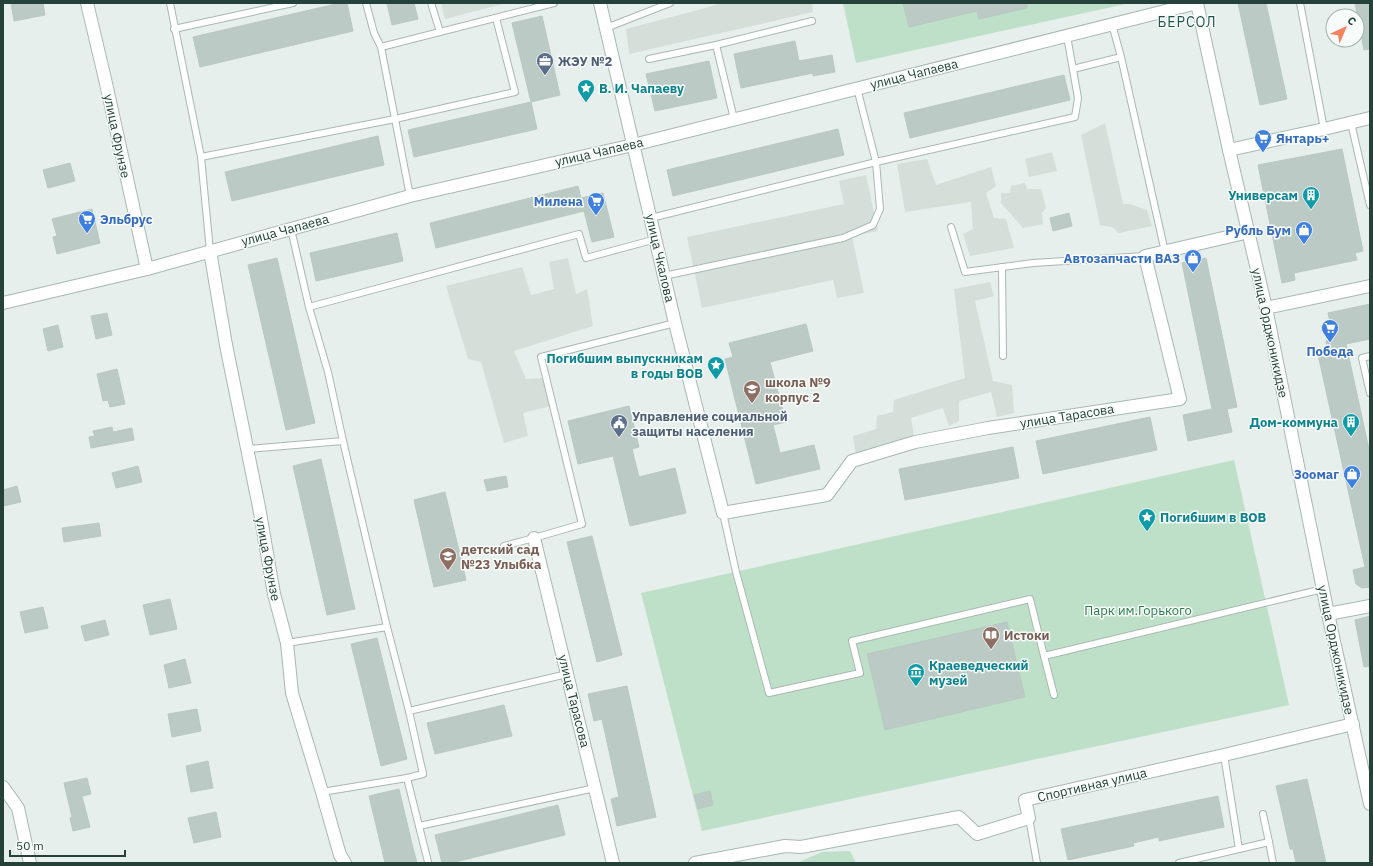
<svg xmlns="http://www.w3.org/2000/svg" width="1373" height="866" viewBox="0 0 1373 866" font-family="'IBM Plex Sans',sans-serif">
<rect width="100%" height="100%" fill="#e6efeb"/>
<g fill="#d4dfda">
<path d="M441 3H507L445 19Z"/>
<path d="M717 3H812L813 12 629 54 626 29 716 5Z"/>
<path d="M1105 123 1123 204H1130L1147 210 1152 226 1119 233 1112 227 1100 225 1081 135Z"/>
<path d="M1052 152 1057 171 1029 177 1025 159Z"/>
<path d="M927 159 936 185 991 167 996 186 986 193 994 218 1006 219 1014 248 970 256 963 234 973 229 971 202 905 212 897 164Z"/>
<path d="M866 175 878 231 852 236 864 293 837 298 833 280 702 308 687 237 844 204 839 181Z"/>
<path d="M1025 183 1027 189H1041L1046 208 1042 213 1043 224 1023 228 1001 203V193H1010L1011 186Z"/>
<path d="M568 258 576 294 587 289 593 326 514 351 526 379 544 378 551 406 523 413 528 436 504 443 481 362 468 359 446 286 522 267 531 295 554 289 549 262Z"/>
<path d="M990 282 994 296 975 301 993 381 1012 385 1014 413 997 417 991 392 959 401V421L949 426 943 408 911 418 915 442 856 455 853 436 876 429 877 416 893 412 894 400 965 378 954 289Z"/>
</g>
<g fill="#bfe0c8">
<path d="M843 3H1130L856 63Z"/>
<path d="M1234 460 1289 705 702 831 641 593Z"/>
<path d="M850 851 856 863H797L822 852Z"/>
</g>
<g fill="#bbcac4" stroke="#b8c9c2">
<path d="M11 3H43L45 15 14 21Z"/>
<path d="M340 3H347L353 31 200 67 193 37Z"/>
<path d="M387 3H414L418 19 392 25Z"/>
<path d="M903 3H1027V8L979 19 977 11 909 27Z"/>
<path d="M1238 3H1266L1287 99 1260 105Z"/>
<path d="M1355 3H1370V49L1364 50Z"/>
<path d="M542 16 560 95 531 102 512 23Z"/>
<path d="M795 41 799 61 832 55 835 72 813 76V73L741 88 734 54Z"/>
<path d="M709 61 717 98 655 111 646 74Z"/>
<path d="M1064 75 1070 100 910 138 904 113Z"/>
<path d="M531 102 537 129 414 157 408 130Z"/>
<path d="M838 129 844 155 673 196 667 170Z"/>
<path d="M378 136 384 165 232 201 225 172Z"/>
<path d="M1342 149 1363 251 1355 253 1357 260 1294 273 1295 280 1282 283 1258 165Z"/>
<path d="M70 163 75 181 48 188 43 170Z"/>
<path d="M578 186 581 198 603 193 614 237 592 242 584 211 436 248 430 223Z"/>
<path d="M92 209 100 243 57 254 53 237 57 236 52 219Z"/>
<path d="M1069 213 1072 226 1053 231 1050 218Z"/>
<path d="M397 233 403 261 316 281 310 253Z"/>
<path d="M277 258 315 423 286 430 248 265Z"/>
<path d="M1206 258 1237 407 1227 409 1232 432 1188 441 1183 415 1212 409 1182 263Z"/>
<path d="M1370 304V339L1346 344 1370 454V587L1362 588 1356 584 1353 570 1365 567 1317 350 1327 348 1326 341 1334 339 1328 313Z"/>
<path d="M107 313 112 335 96 339 91 316Z"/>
<path d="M806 324 813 351 770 362 786 422 773 425 780 453 814 445 820 469 756 484 725 359 733 357 729 343Z"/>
<path d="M58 325 63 347 48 351 43 329Z"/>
<path d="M117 369 125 404 110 407 108 400 103 401 97 374Z"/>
<path d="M629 406 639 447 632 449 639 477 675 468 686 513 630 526 613 456 578 464 568 421Z"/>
<path d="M1150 417 1157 450 1043 474 1036 441Z"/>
<path d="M112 427 113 432 132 428 134 440 91 448 89 437 95 436 93 431Z"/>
<path d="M1013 447 1019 478 905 500 899 469Z"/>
<path d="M321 459 355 609 327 615 293 466Z"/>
<path d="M138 466 142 482 116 488 112 473Z"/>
<path d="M506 476 508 487 487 491 484 480Z"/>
<path d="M17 486 21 502 3 506V490Z"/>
<path d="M445 492 466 580 434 587 414 500Z"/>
<path d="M99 523 101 536 64 542 62 528Z"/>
<path d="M592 536 622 655 597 662 567 542Z"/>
<path d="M170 599 177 629 150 635 143 605Z"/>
<path d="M43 607 48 628 25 633 20 612Z"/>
<path d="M1370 616V666L1364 667 1355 620Z"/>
<path d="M105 620 109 635 85 641 81 626Z"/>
<path d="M1007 622 1025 697 885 730 867 654Z"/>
<path d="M377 638 407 759 381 766 351 644Z"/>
<path d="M185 659 191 683 169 688 164 665Z"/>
<path d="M627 686 656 817 617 826 611 799 619 797 602 719 594 721 588 694Z"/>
<path d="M504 705 512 736 435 754 427 723Z"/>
<path d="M197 709 201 731 172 737 168 714Z"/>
<path d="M208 761 213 788 191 792 186 766Z"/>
<path d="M87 778 91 794 82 796 90 827 73 831 70 818 72 817 64 783Z"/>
<path d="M1307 779 1326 863H1296L1293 849H1290L1284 821 1276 786Z"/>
<path d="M399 789 413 848 417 863H385L369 796Z"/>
<path d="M710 791 713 805 698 809 694 795Z"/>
<path d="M1218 796 1224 827 1159 841V837L1133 843 1134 846 1068 860 1061 829Z"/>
<path d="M558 805 565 835 451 863H442L435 835Z"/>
<path d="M216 812 221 837 194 843 188 818Z"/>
</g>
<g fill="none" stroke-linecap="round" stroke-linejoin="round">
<defs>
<g id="service">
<path d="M170 3 201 157 210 251"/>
<path d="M366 3 374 33 381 47 554 3"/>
<path d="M431 3 440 32"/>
<path d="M1300 3 1324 129"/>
<path d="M1112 24 1121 57 1165 252"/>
<path d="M606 28 670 3"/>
<path d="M174 29 293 3"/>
<path d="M716 45 734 119"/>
<path d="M381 47 410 196"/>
<path d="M649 59 716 45 812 21"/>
<path d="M1073 69 1121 57"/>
<path d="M1351 123 1370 205"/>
<path d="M201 157 395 119 515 92 496 18"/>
<path d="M651 218 876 162 1075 117 1078 98 1067 36"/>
<path d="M951 227 965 272 1033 263 1145 256"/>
<path d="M291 229 309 307 579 234 586 258 656 239"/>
<path d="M1002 267 1003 356"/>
<path d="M664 276 843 238 873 225 880 209 876 162 857 88"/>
<path d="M1370 356 1362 358 1370 393"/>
<path d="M247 449 343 441 328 372 309 307"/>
<path d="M723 513 736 572 769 693 860 673 852 641 1030 599 1044 656 1323 589"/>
<path d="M504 546 534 538 582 524 541 357 675 323"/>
<path d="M387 627 409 711"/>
<path d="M287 643 387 627 343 441"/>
<path d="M1044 656 1054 695"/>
<path d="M1224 755 1239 849 1269 842 1273 863"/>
<path d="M407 778 423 774 409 711 567 674"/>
<path d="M322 792 407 778 419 826"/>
<path d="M1263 814 1269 842"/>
<path d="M1029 818 1037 863"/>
<path d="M428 862 419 826 595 788"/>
<path d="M1179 863 1239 849"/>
</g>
<g id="minor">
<path d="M87 3 105 79 147 269"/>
<path d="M600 3 675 323 723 513 827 495 852 461 915 442 988 428 1180 399 1145 256 1249 232"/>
<path d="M1229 150 1324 129 1370 118"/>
<path d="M210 251 226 345 259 507 274 594 287 643 292 693 322 792 340 855 345 863"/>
<path d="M1266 308 1370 286"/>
<path d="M534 538 613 863"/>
<path d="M1328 614 1370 606"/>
<path d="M3 787 18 808 30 863"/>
<path d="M695 863 785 846 801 847 959 817 977 834 1029 818 1025 800 1224 755 1353 724"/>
</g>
<path id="tertiary" d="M3 303 147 269 410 196 633 145 1197 3 1229 150 1266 308 1328 614 1370 804"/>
</defs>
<use href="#service" stroke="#a8b8b2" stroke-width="8"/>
<use href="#minor" stroke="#a8b8b2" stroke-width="14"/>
<use href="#tertiary" stroke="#a8b8b2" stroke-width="14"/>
<use href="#service" stroke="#fff" stroke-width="6"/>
<use href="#minor" stroke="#fff" stroke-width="12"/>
<use href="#tertiary" stroke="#fff" stroke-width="12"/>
</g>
<defs>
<symbol id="office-pin" viewBox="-11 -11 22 30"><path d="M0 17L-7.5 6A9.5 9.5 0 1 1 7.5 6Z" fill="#5c6f8a" stroke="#f7fbf9"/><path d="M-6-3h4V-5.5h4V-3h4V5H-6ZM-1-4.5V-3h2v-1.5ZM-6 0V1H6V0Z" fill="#fff"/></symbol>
<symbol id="sight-pin" viewBox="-11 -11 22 30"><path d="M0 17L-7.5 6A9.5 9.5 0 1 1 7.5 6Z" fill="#0f9aa8" stroke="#f7fbf9"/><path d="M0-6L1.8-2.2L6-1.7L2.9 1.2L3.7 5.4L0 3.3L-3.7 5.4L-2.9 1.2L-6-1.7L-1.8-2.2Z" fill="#fff"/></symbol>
<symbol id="supermarket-pin" viewBox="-11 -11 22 30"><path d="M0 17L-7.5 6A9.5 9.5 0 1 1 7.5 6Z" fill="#3f7fe0" stroke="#f7fbf9"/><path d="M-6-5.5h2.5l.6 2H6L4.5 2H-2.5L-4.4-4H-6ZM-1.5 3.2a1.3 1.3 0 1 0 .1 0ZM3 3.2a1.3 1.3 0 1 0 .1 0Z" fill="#fff"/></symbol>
<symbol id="building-pin" viewBox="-11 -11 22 30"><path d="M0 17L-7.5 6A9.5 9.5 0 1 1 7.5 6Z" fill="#0f9aa8" stroke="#f7fbf9"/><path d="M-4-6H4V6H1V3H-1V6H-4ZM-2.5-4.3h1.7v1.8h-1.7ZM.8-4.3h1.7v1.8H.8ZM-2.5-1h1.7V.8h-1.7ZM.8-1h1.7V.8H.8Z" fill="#fff"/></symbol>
<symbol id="shop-pin" viewBox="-11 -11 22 30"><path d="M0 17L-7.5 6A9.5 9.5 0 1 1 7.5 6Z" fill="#3f7fe0" stroke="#f7fbf9"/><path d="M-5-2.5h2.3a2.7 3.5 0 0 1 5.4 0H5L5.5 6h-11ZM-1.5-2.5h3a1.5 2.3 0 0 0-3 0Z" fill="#fff"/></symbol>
<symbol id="school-pin" viewBox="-11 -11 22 30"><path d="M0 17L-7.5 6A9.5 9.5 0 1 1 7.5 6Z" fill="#8d6e63" stroke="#f7fbf9"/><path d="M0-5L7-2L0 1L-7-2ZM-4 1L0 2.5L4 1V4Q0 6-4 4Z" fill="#fff"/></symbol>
<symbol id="civic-pin" viewBox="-11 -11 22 30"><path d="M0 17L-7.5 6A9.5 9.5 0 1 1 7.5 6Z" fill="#5c6f8a" stroke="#f7fbf9"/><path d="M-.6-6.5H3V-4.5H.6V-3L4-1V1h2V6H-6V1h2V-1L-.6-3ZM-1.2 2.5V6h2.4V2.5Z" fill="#fff"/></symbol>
<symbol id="library-pin" viewBox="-11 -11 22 30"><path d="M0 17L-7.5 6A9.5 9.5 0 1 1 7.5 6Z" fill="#8d6e63" stroke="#f7fbf9"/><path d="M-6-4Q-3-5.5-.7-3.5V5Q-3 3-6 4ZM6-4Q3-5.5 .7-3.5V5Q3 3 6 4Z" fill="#fff"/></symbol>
<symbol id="museum-pin" viewBox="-11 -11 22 30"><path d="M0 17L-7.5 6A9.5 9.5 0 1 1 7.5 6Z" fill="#0f9aa8" stroke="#f7fbf9"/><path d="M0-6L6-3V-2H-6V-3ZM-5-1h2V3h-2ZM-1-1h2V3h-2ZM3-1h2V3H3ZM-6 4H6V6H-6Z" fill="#fff"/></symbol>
</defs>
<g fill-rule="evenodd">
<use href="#office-pin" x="535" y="51" width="20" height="27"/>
<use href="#sight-pin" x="576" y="78" width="20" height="27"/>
<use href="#supermarket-pin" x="1253" y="128" width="20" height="27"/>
<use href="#building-pin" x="1301" y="185" width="20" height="27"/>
<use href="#supermarket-pin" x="586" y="191" width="20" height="27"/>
<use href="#supermarket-pin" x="77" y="209" width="20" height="27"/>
<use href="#shop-pin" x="1294" y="220" width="20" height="27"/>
<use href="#shop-pin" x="1183" y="248" width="20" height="27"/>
<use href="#supermarket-pin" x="1320" y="318" width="20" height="27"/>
<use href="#sight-pin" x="706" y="355" width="20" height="27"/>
<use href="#school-pin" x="742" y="379" width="20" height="27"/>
<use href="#building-pin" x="1341" y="412" width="20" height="27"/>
<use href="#civic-pin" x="609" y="413" width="20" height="27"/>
<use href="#shop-pin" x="1342" y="464" width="20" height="27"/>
<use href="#sight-pin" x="1137" y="507" width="20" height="27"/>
<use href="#school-pin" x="438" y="546" width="20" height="27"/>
<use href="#library-pin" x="981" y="625" width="20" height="27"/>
<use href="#museum-pin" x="906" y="662" width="20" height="27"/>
</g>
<g text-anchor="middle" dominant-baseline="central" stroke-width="3" stroke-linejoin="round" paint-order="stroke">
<g font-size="13" font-weight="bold" fill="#4e5e75" stroke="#f7fbf9" text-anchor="start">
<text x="558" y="61">ЖЭУ №2</text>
<text x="632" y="416">Управление социальной<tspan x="632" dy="15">защиты населения</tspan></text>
</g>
<g font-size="13" fill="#24423a" stroke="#f7fbf9">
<text transform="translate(914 74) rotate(-14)">улица Чапаева</text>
<text transform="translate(117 136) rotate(78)">улица Фрунзе</text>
<text transform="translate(599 152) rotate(-13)">улица Чапаева</text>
<text transform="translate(285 230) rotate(-15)">улица Чапаева</text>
<text transform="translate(660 258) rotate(77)">улица Чкалова</text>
<text transform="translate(1270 333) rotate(78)">улица Орджоникидзе</text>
<text transform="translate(1067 416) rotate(-9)">улица Тарасова</text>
<text transform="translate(268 559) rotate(79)">улица Фрунзе</text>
<text transform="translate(1336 650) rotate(78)">улица Орджоникидзе</text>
<text transform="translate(574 701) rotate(76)">улица Тарасова</text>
<text transform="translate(1092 785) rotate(-13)">Спортивная улица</text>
</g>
<g font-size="13" font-weight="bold" fill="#0d838f" stroke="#f7fbf9" text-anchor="start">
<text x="599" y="88">В. И. Чапаеву</text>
<text x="1298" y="195" text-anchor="end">Универсам</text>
<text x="703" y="358" text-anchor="end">Погибшим выпускникам<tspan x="703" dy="15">в годы ВОВ</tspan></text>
<text x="1338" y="422" text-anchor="end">Дом-коммуна</text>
<text x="1160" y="517">Погибшим в ВОВ</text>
<text x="929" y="665">Краеведческий<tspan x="929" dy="15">музей</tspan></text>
</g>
<g font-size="13" font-weight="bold" fill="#366cbe" stroke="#f7fbf9" text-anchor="end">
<text x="1276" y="138" text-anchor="start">Янтарь+</text>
<text x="583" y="201">Милена</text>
<text x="100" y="219" text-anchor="start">Эльбрус</text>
<text x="1291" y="230">Рубль Бум</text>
<text x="1180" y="258">Автозапчасти ВАЗ</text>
<text x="1330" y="351" text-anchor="middle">Победа</text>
<text x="1339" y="474">Зоомаг</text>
</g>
<g font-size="13" font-weight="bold" fill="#785e54" stroke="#f7fbf9" text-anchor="start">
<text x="765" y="382">школа №9<tspan x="765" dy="15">корпус 2</tspan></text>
<text x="461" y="549">детский сад<tspan x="461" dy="15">№23 Улыбка</tspan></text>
<text x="1004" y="635">Истоки</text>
</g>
<g font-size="13" fill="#2d7a4b" stroke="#f7fbf9">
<text x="1138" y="610">Парк им.Горького</text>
</g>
<g font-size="14" letter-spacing="1" fill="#1f5548" stroke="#f7fbf9">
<text x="1187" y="22">БЕРСОЛ</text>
</g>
</g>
<rect width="1373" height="866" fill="none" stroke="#24423a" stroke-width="8"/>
<g transform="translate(1345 28) rotate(44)"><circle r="19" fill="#f7fbf9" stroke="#a3b1ad"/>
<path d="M0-3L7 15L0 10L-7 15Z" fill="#f4845f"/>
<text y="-6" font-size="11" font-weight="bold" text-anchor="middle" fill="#24423a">С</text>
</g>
<path d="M10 850v6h115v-6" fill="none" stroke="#24423a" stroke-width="2"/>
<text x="16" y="850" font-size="12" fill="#24423a" stroke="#f7fbf9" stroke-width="3" paint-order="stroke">50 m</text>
</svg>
